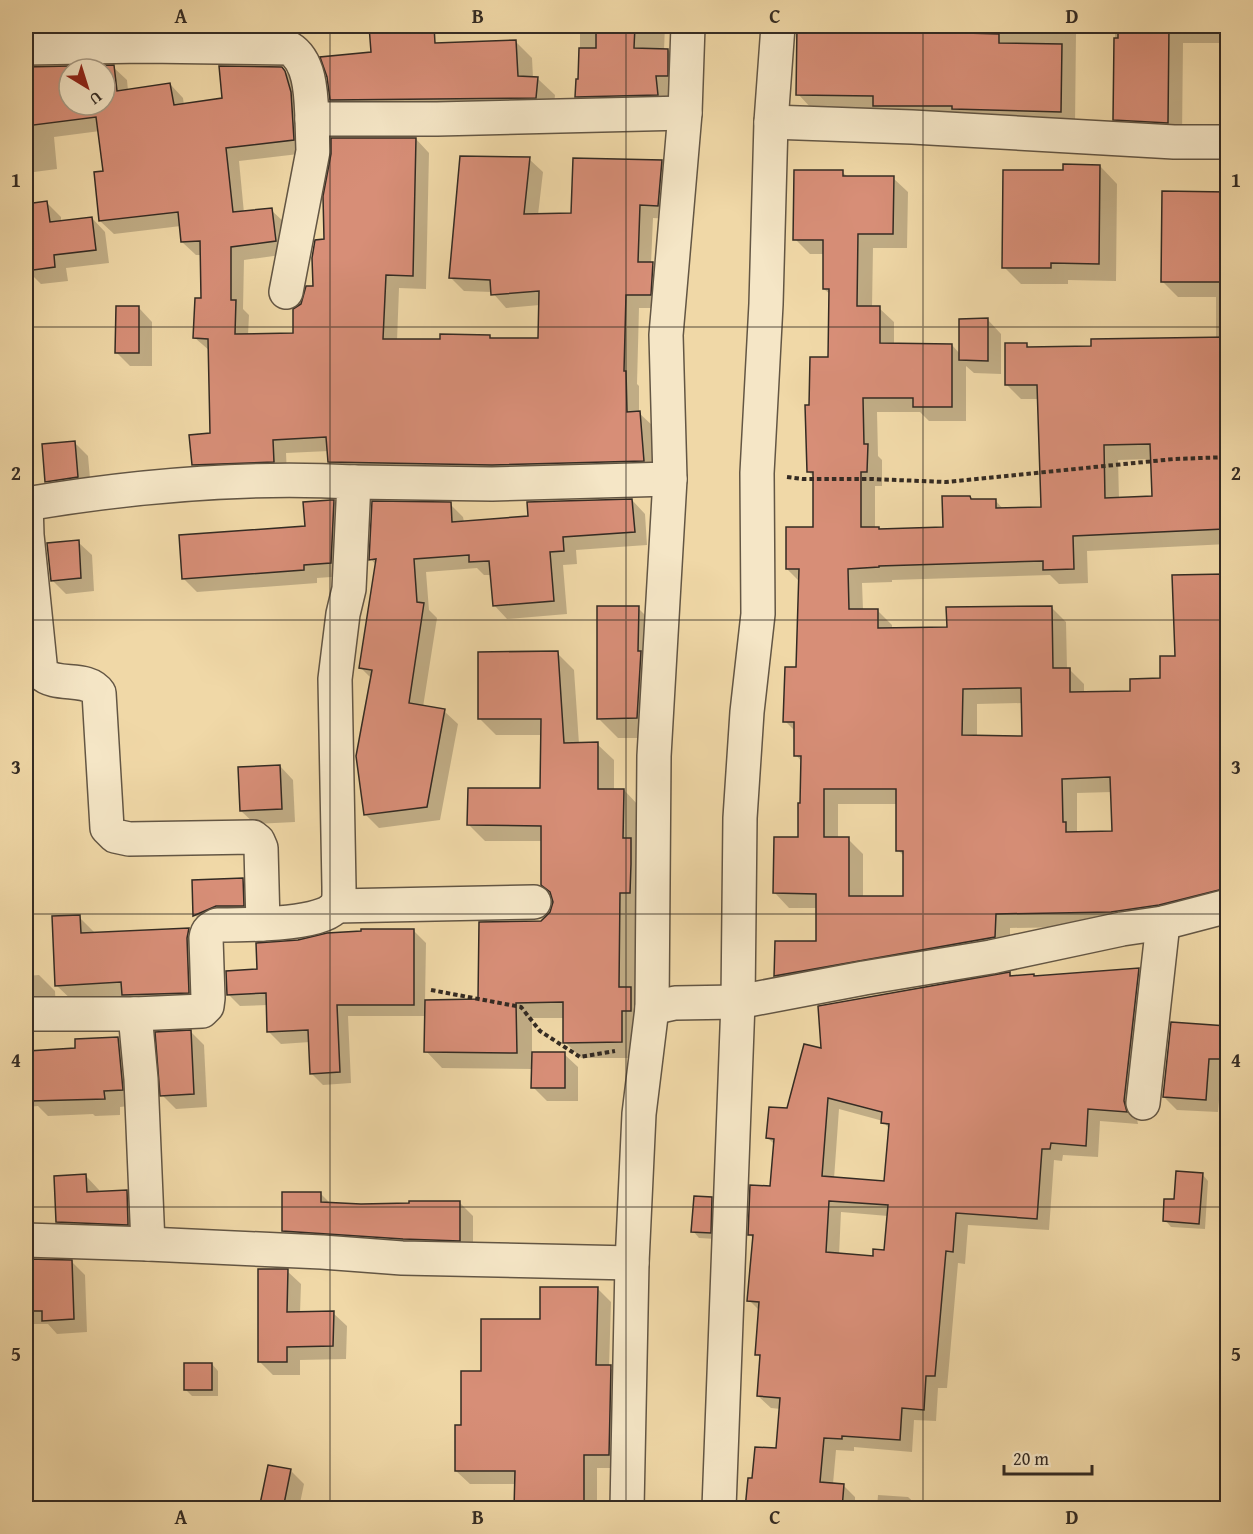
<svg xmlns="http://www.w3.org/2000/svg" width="1253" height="1534" viewBox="0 0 1253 1534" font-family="'Gentium Book Plus',serif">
<rect width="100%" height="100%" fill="#f0d8a7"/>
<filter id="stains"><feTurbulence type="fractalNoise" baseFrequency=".00333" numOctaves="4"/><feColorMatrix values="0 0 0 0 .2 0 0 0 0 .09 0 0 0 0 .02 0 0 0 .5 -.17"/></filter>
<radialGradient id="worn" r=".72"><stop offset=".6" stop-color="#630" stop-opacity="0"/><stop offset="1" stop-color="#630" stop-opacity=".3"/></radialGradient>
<g fill="#0003" fill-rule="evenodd">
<path d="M26 26H300L302 43 26 51Z"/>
<path d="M561 26H665L664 50H668L682 64 681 90H669L671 109 591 111 576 96 580 81V32L566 31Z"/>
<path d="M798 26H1228V124L1227 43H1183L1182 137 1129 134 1115 119V34H1076L1075 126 812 109 798 94Z"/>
<path d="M516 42 532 58 533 78 538 79 555 95 553 114 348 116 331 100Z"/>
<path d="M113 67 127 80 128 91 170 84 183 98 184 105 223 99 282 68 296 82 307 153 239 161 244 213 271 210 285 223 288 254 244 260 243 309 249 315 248 335 295 334 302 305 314 288 325 241 416 139 429 153 426 289 399 288 397 341 489 337 492 340 540 339V305L506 308 492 292 464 291 450 277 529 159 543 172 538 215H573L662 161 675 175 671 219 653 218 651 264 666 277 664 308H639L637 384 639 386V413L653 426 657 474 343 475 330 462 329 451 286 453 287 475 207 478 193 464 212 435 210 351 195 338 203 300 202 255H196L182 242 181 226 114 234 100 221 104 172 100 131 54 137 57 169 34 172 26 163V68ZM69 69H105V105H69Z"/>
<path d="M1228 161V544L1087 551 1088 583 1059 584 1050 575 892 580V582L862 583 863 610H877L892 625V629L948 628 1051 607 1066 622 1067 669H1069L1084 684V694L1131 693 1161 680 1225 575 1228 578V905L1127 926 1010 928V951L791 990 776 975 817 942V908H789L775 893 799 839 802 805V762L796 755V732L785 721 798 669 800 582 787 569 815 528V478L809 472 811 406 830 359 831 295 824 289V254H810L795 239 842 172 848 177 893 178 908 192 907 248H873L872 308H879L894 322V345H952L960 354 988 320 1001 334V374L974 373 966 366V421H929L920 412H877L878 456 882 460V486H875V528L880 530 944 529 970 498 973 501 995 500 1004 510 1043 509 1039 399H1021L1006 384 1027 345 1030 348H1092L1216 339V297H1178L1163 282 1222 193V162ZM1152 459 1153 498 1119 499 1118 460ZM1023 703V737H977V704ZM1112 792 1113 833H1077V793ZM838 804H898V850L905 857 904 898H863V854L848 839H838Z"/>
<path d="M1100 166 1117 184 1116 281 1068 280V284H1021L1004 267Z"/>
<path d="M47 203 61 217V222L92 218 105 232 109 263 66 268 68 281 41 284 27 270 26 206Z"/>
<path d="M139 308 152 322V366H130L116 352Z"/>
<path d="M74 442 88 456 91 490 60 495 46 481Z"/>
<path d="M632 500 645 514 647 545 576 550 577 564 563 565 567 614 507 619 494 605 492 575H484L477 568 426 572 429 610 437 618 423 707 444 711 458 724 440 820 379 828 365 814 372 679 361 668 376 565 371 559 450 504 463 517 464 522 530 517Z"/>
<path d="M334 502 347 515 345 576 317 578V583L197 592 183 578 306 527Z"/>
<path d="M78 542 92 555 94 591 66 594 52 580Z"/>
<path d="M638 608 658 628 657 738H618L598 718Z"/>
<path d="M557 653 574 670 579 744H597L614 760V790H624L640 807 646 909H636L635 994 646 1005 638 1058H581L565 1042V1018H532V1054H564L578 1067V1101H547L533 1087V1069L442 1068 426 1051V1016H348L351 1083 323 1085 311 1073 310 1042 281 1044 269 1032 268 1005 240 1006 228 994 259 970 414 931 426 943 425 1001H480L551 912 554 902 543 841H485L469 825 542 790V735H496L479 718Z"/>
<path d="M280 766 293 780 295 822 255 824 241 811Z"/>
<path d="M242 880 256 893 257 919 208 928 195 915Z"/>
<path d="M79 917 96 934 189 929 207 948V1011L75 1003 56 985Z"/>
<path d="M1139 970 1151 982 1136 1114 1138 1124 1100 1121 1098 1157 1063 1155 1062 1161 1054 1160 1049 1230 968 1225 965 1264 958 1263 947 1388H938L936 1421 914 1420 912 1452 854 1447V1451L836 1450 833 1484 843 1485 855 1497V1508H747L754 1480 777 1450 781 1409 771 1408 758 1396 762 1359 757 1354 760 1311 749 1300 754 1239 750 1235 771 1188 775 1145 768 1138 788 1110 823 1049 1010 974 1014 977 1035 978ZM839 1109 883 1121 890 1130 885 1182 834 1179ZM841 1212 888 1216 885 1251 874 1257 839 1255Z"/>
<path d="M39 975 55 991 56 1011 26 1021V976Z"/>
<path d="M1172 1024 1228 1028V1067H1222L1218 1112 1177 1110 1164 1097Z"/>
<path d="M191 1032 204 1045 207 1107 176 1109 162 1095Z"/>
<path d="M26 1038 29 1052 77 1050 118 1038 134 1054 138 1105 120 1107V1115L95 1116 93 1114 48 1116 38 1106 26 1107Z"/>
<path d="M1202 1174 1208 1181 1205 1229 1171 1227 1165 1220 1175 1201Z"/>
<path d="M86 1176 99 1190V1193L126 1191 140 1205 141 1238 71 1235 57 1222Z"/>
<path d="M321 1194 331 1204 361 1205 459 1202 473 1216V1254L297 1244 283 1231Z"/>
<path d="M711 1199 718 1205 716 1239 699 1238 693 1231Z"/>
<path d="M26 1261 72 1262 85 1275 87 1332 57 1334 48 1324H28L26 1321Z"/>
<path d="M287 1271 301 1284 300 1313H333L347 1326 346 1359 300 1360V1375H273L259 1361Z"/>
<path d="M597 1288 611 1302 609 1367 624 1380 622 1468H597V1508H516V1484H470L456 1471 462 1427 483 1372 542 1320Z"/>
<path d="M212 1364 218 1371V1396H192L185 1389Z"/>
<path d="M290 1470 304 1484 299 1508H260Z"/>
<path d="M878 1495 908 1497 920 1508H877Z"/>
</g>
<g fill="#d78e77" stroke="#342b23" stroke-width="1.5" fill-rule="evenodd">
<path d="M26 26H109L110 28 26 29Z"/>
<path d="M216 26H288V29L216 28Z"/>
<path d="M369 26H434L435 43 516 40 518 76 538 77 536 98 330 100 327 77 320 57 371 52Z"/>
<path d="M596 26H635L634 48 668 49V76H656L658 95 575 97 576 79H578L579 48H596Z"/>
<path d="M797 26H897V31L999 34V43L1062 44 1061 112 952 109V106H873V96L796 95Z"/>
<path d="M1118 26H1169L1168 123 1113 120 1114 38H1118Z"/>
<path d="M114 65 117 91 170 83 174 105 222 98 219 66 282 67 285 71 291 92 294 140 226 148 233 212 272 208 276 241 231 247V300H236L235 334 293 333V309L301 304 306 286H313L312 258 315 240 324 239 323 196 331 154V138H416L413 276 386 275 383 339H440V334L490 335V338H538L539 291 491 295 490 280 449 278 460 156 530 157 524 214 571 213 573 158 662 160 658 206 640 205 638 262H653L651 295H626L624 371H626L627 412 640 411 644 461 492 465 328 462 326 437 273 440 274 462 192 465 189 435 210 433 208 339 193 338 195 298H201L200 241 181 242 178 212 99 221 94 172 103 171 96 117 26 126V67ZM69 69H105V105H69Z"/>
<path d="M1063 164 1100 165 1099 264 1051 263V268H1002L1003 170H1063Z"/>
<path d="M794 170H843V176H894L893 234H858L857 306H880V343L952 344V407H913V398H863L864 444H868L867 472H861V527H879V529L943 527 942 496H970L971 499H996V508L1041 507 1037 385H1005V343H1027V347L1091 346V339L1227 337V485H1223L1224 529 1073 536 1074 569 1043 570V561L879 566V567L848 569 849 609H878V628L947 627 946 607 1052 606 1053 668H1070V692L1130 691V679L1160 678V656H1175L1172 575 1225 574 1227 655V888L1159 905 1111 912 996 914 995 937 774 976 775 941H816V894L773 893 774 837H798V803H800L801 756H794V722H783L785 667H796L799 569H786V527H813V472H807L805 405H809L810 357H828L829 289H823V240H793ZM1150 444 1152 496 1105 498 1104 445ZM1021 688 1022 736 962 735 963 689ZM1110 777 1112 831 1066 832V822H1063L1062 779ZM824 789H896V851H903V896H849V837H824Z"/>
<path d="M1162 191 1227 192V282H1161Z"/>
<path d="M47 201 50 222 92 217 96 250 54 255 55 267 26 271V204Z"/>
<path d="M116 306H139V353H115Z"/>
<path d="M988 318V361L959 360V319Z"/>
<path d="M75 441 78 477 45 482 42 444Z"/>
<path d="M632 499 635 532 563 537 564 551 550 552 554 601 493 606 489 561 469 562V555L414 559 417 602 424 603 409 703 445 709 427 807 364 815 356 756 372 670 359 668 376 559 369 560 372 501 451 502 452 522 528 516 527 502Z"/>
<path d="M331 500H334L331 563 304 565V570L182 579 179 535 305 526 303 502Z"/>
<path d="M79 540 81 578 51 581 47 543Z"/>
<path d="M597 606H639L638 651H641L637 718 597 719Z"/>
<path d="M558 651 564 743 598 742V789H624L623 838H631V864L630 893H620L619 987H631V1011H622V1042L563 1043V1002L516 1003 517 1053 424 1052 425 1000 478 999 479 922 541 921 550 912 553 902 550 892 541 885V826L467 825 468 788H540L541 719H478V652Z"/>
<path d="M280 765 282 809 240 811 238 767Z"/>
<path d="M243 878 244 906H216L193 916 192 880Z"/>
<path d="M80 915 81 933 189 928 187 938 189 993 122 995 121 982 55 986 52 916Z"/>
<path d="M361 929H414V1005H337L340 1072 310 1074 308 1030 267 1032 266 993 227 995 226 971 257 969 256 943 298 940 327 933 361 931Z"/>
<path d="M1139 968 1124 1101 1127 1112 1088 1109 1086 1146 1051 1143 1050 1149H1042L1037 1219 956 1213 953 1252 946 1251 935 1376H926L924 1410 902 1408 900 1440 842 1436V1439L824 1438 820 1482 844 1484 842 1509H745L748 1478H752L755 1447 776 1448 780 1398 757 1396 760 1355H755L759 1302 747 1301 753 1235H748L750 1185 770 1186 774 1139 766 1138 769 1107 787 1108 804 1044 821 1048 818 1006 1010 972V976L1034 974V976ZM828 1098 882 1112 881 1123 889 1124 884 1181 822 1176ZM829 1201 888 1205 884 1250 873 1249V1256L826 1252Z"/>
<path d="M1171 1022 1227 1026V1059H1209L1206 1100 1163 1097Z"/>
<path d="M191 1030 194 1094 160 1096 155 1032Z"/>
<path d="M118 1037 123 1090 104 1091 105 1099 31 1101 28 1051 75 1048V1039Z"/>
<path d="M532 1052H565V1088H531Z"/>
<path d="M1176 1171 1203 1173 1199 1224 1163 1221 1164 1199H1174Z"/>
<path d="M86 1174 87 1192 127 1190 128 1225 56 1222 54 1176Z"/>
<path d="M282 1192H321V1202L361 1204 409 1203V1201H460V1241L403 1239 282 1231Z"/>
<path d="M694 1196 712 1197 711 1233 691 1232Z"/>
<path d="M26 1259 72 1260 74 1319 42 1321V1311H26Z"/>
<path d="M258 1269H288L287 1312 334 1311 333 1346 287 1347V1362H258Z"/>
<path d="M540 1287H598L596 1365H611L609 1455H584V1509H514L515 1471H455V1425H461V1371H481V1319H540Z"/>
<rect x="184" y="1363" width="28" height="27"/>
<path d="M268 1465 291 1469 283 1509H259Z"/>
</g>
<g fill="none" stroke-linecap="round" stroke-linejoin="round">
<defs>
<g id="minor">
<path d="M26 48 144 46 289 48C311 61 311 96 312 119H437L685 113"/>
<path d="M771 122 912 127 1174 142H1228"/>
<path d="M286 292 313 151 312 119"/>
<path d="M354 482 492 484 670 479"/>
<path d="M26 504C133 486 245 476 354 482L349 589 343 614 335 679 339 887C339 896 340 903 333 909 317 925 242 925 217 925 211 928 207 930 206 938L208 998 207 1006 202 1011 135 1014H26"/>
<path d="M26 504 27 535 41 673C56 688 87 675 99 693L107 828 115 836 129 839 253 837 258 841 261 848 263 924"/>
<path d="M336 906 534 902"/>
<path d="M652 1008 675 1003 738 1002 864 978 991 957 1122 929 1163 923 1228 906"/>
<path d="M135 1014 141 1079 148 1244"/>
<path d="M1143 1103 1163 923"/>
<path d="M26 1240 148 1244 322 1252 402 1258 632 1263"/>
<path d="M627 1508 632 1263 639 1114 652 1008 654 756 670 479 666 335 685 113 688 26"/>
<path d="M719 1508 738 1002 740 818 747 712 758 614 757 473 766 304 771 122 778 26"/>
</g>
</defs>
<use href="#minor" stroke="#635644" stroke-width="36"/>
<g stroke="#342b23" stroke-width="4" stroke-dasharray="4.5 3" stroke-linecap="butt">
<path d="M787 477 803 479H871L946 482 1174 459 1228 457"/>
<path d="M431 990 521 1007 540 1031 580 1057 615 1051"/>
</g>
<use href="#minor" stroke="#f5e6c6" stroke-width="33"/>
</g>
<path fill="none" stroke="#342b23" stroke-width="1.5" stroke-opacity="0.55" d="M330 26V1508M626 26V1508M923 26V1508M26 327H1228M26 620H1228M26 914H1228M26 1207H1228"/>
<rect width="1253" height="1534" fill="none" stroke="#f0d8a7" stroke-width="66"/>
<g transform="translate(87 87) rotate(142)"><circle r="28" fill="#f5e6c6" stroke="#a89b85" stroke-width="1.5"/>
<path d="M0-4.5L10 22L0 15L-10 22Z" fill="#8f2418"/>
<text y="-9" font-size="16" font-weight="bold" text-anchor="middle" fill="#342b23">U</text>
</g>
<path d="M1004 1465v9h88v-9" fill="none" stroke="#342b23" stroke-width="3"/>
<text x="1013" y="1465" font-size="18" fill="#342b23" stroke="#f5e6c6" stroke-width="4.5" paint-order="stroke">20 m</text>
<rect x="33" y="33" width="1187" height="1468" fill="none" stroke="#342b23" stroke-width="2"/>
<g font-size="20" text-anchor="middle" font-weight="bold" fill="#342b23">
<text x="181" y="23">A</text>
<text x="478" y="23">B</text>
<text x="775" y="23">C</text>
<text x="1072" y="23">D</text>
<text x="16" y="187">1</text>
<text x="1236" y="187">1</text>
<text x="16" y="480">2</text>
<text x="1236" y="480">2</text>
<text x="16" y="774">3</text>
<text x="1236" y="774">3</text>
<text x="16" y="1067">4</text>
<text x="1236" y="1067">4</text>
<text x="16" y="1361">5</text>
<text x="1236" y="1361">5</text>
<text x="181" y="1524">A</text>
<text x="478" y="1524">B</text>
<text x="775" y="1524">C</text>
<text x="1072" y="1524">D</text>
</g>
<rect width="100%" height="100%" filter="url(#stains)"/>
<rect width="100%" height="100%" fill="url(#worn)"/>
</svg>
